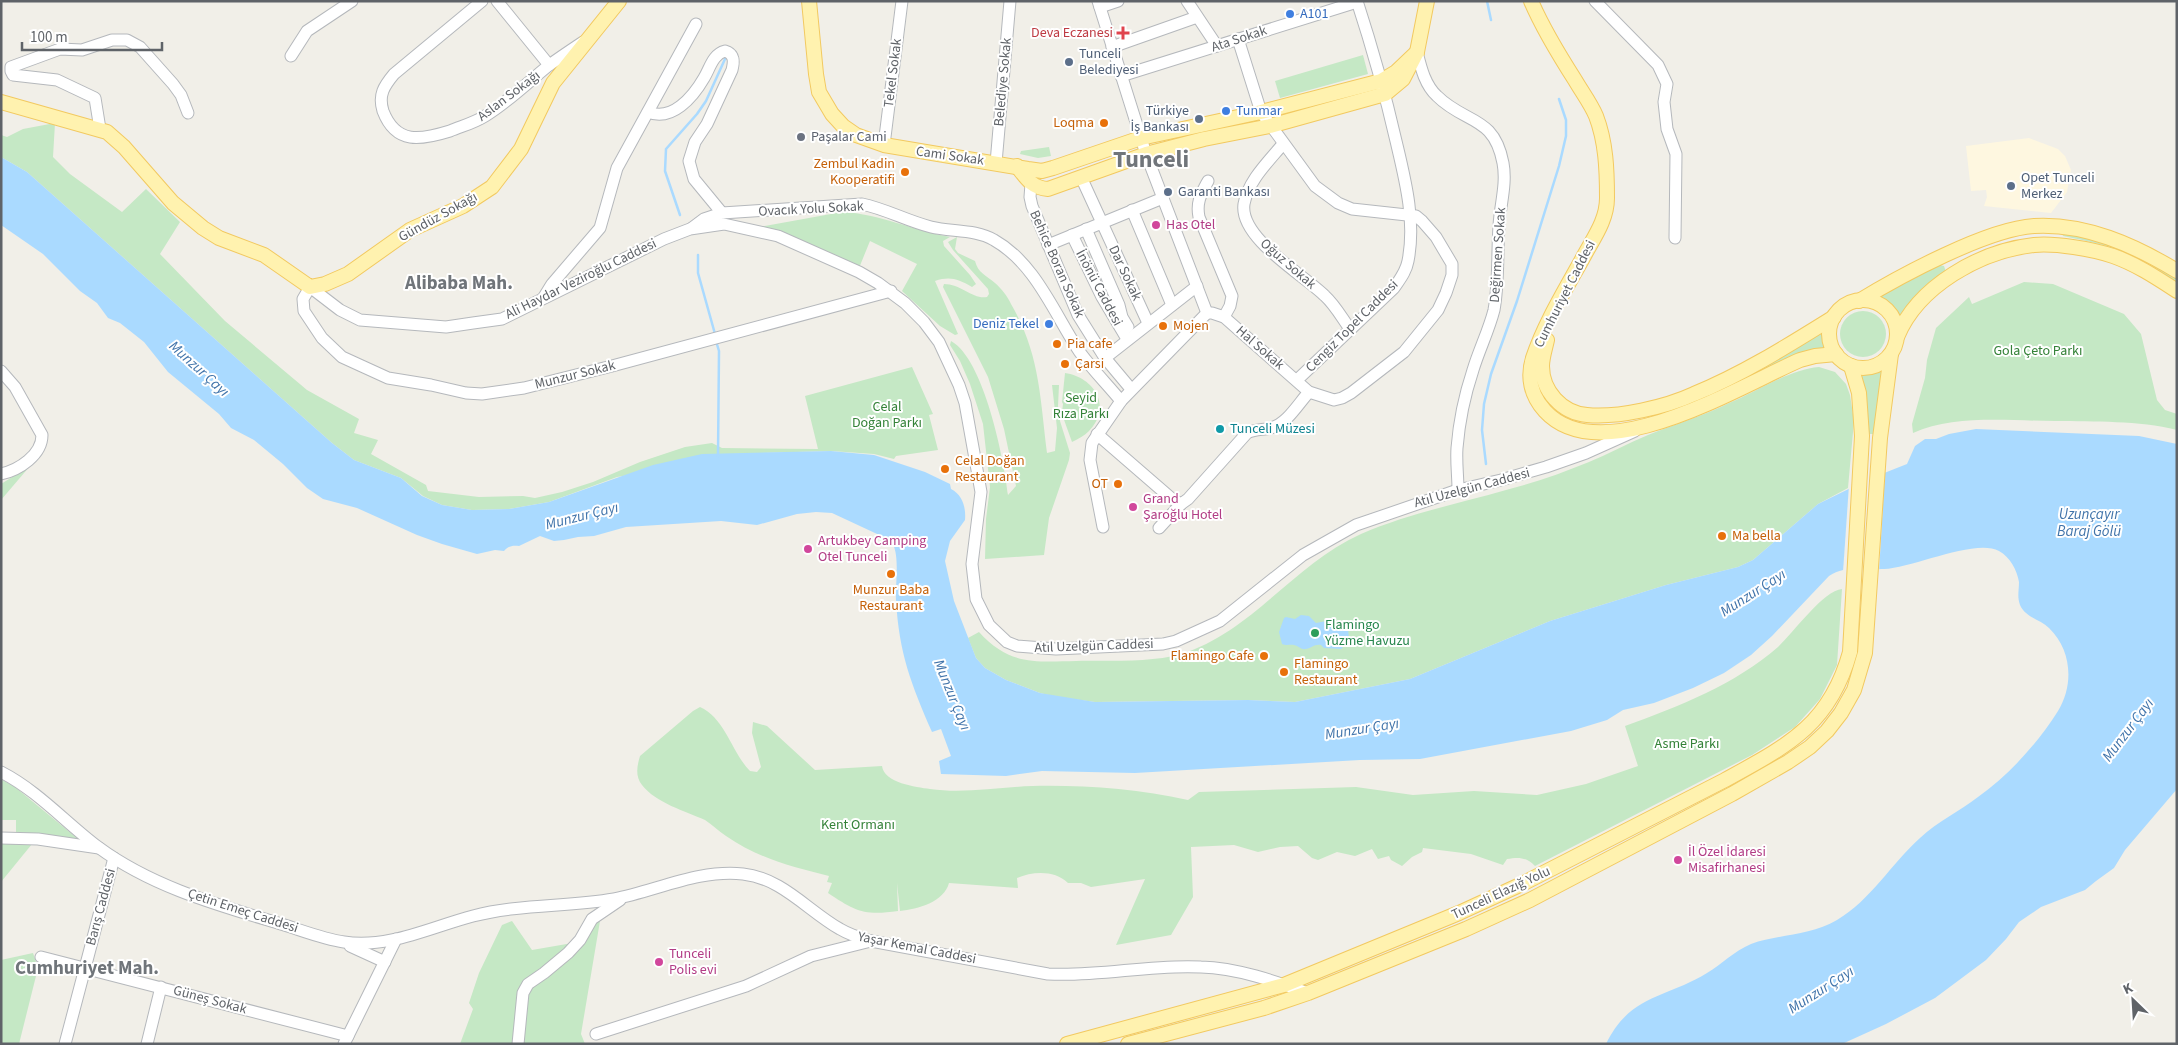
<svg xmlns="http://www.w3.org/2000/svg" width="2178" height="1045" viewBox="0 0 2178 1045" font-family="'Source Sans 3',sans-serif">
<rect width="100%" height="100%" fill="#f1efe8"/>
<path fill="#fef7e0" d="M2029 138 2058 149 2065 156 2071 170 2067 192 2051 213 1984 206 1987 197 1986 190 1971 191 1966 146Z"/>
<g fill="#c5e8c5">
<path d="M1363 55 1368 74 1280 98 1275 81Z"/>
<path d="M55 123 53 157 70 174 122 212 146 189 180 222 160 254 225 321 307 390 359 419 354 433 378 440 371 454 426 485 428 491 479 497 523 496 535 498 562 492 593 482 640 462 685 447 712 443 722 448 818 449 805 396 912 367 933 414 929 415 938 450 896 456 894 459 874 454 831 451 760 453 617 477 549 502 509 509 472 510 442 505 423 496 401 478 354 460 332 443 27 172 1 157V135L7 137 23 129Z"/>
<path d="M1049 147 1051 156 1038 158 1020 154 1021 151Z"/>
<path d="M842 212C881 214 911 230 950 237L943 241 944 246 970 275 976 284 972 287C958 279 950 276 935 281L958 334 955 335 940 326 902 291 917 264 870 241 859 268 749 229Z"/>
<path d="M2062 233 2097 238 2159 265 2177 279V283C2136 252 2112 246 2063 236Z"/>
<path d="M957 237 955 249 958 253 975 261C978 273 986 275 995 283 1001 288 1008 297 1011 304 1040 354 1040 398 1047 453L1055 451 1057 428 1052 385H1059L1058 406 1060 421 1070 453 1069 460 1049 518 1044 555 985 559 986 519 990 487 983 424 970 384 960 361 950 345 951 341C984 359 1004 459 1008 495L1016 486 1004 429 988 377 943 287 944 284C961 284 974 300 987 297L989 294 988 289 953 250 948 242Z"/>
<path d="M1940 265 1944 266 1946 272 1899 318 1890 307 1876 299 1878 293 1932 267Z"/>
<path d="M2024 282 2053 284 2124 314 2141 334 2157 400 2165 410 2177 414V430C2138 420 2095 422 2055 421 2010 421 1955 414 1913 433L1912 424 1925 378 1927 360 1936 328 1969 297 1972 304Z"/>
<circle cx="1863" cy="334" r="23"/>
<path d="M1826 329 1829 350 1673 412 1672 408Z"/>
<path d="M1819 367 1835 372 1846 384 1850 395 1854 421 1848 488 1818 504 1753 560 1738 567 1666 585 1550 621 1410 679 1295 702 1248 700 1095 702 1057 697 1040 693 1006 680 985 668 976 658 968 638 979 632C1009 665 1034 662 1076 661 1108 660 1150 663 1181 654 1252 632 1294 564 1361 534 1407 514 1457 504 1506 490 1534 483 1562 473 1589 462 1609 454 1628 443 1648 435 1675 424 1703 416 1729 403 1756 392 1790 369 1819 367Z"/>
<path d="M1883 368 1875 434H1868L1858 372H1873Z"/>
<path d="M1065 373C1094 377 1113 407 1089 431 1084 436 1078 439 1072 442L1063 417 1065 413 1062 412 1063 404 1062 402Z"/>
<path d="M30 466 1 500V484Z"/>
<path d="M1842 589 1837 665 1820 699 1795 727 1752 755 1535 866C1526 857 1519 857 1507 859L1503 865 1471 854 1423 848 1422 852 1412 857 1402 866 1391 860 1389 856 1378 859 1372 849 1355 856 1337 852 1318 860 1312 858 1298 846 1280 847 1258 852 1234 845 1191 847 1193 897 1171 935 1116 945 1145 879 1091 887 1081 883H1068C1055 870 1033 871 1017 878L1018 888 949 883C944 902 918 909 900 911L897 883 898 911C864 916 855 911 828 893L832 883 827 882 829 876C792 867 758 858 726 836 718 831 713 825 705 820 685 811 656 803 642 785 635 776 637 766 640 756L693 711 700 707C725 718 732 753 750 771L757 772 761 767 752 733 753 722 767 726 815 770 882 766C884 783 916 787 930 789 964 794 999 787 1033 786 1084 785 1138 789 1188 800L1199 792 1356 787 1413 795 1474 791 1537 795 1586 784 1638 766 1625 726C1680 706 1734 685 1778 647 1793 633 1824 590 1842 589Z"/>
<path d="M1 779 15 787 78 839 58 836 16 834V820H1Z"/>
<path d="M1 844H32L1 882Z"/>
<path d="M512 921 532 950 584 941 595 924 600 921 581 1034 585 1044H460L473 1009 469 1003 479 973 502 925Z"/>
<path d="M33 953 38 968 19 1044H1V960Z"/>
</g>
<g fill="#aadaff">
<path d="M1 157 27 172 332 443 354 460 401 478 422 496 442 505 472 510 509 509 549 502 653 465 702 454 831 451 874 455 925 472 950 484 951 489C963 495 966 508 965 520L950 541 945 561 954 601 976 658 985 668 1006 680 1040 693 1095 702 1248 700 1295 702 1410 679 1550 621 1666 585 1738 567 1753 560 1818 504 1869 479 1907 464 1915 446 1925 439H1936L1949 434 1976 429 2139 436 2177 444V789L2125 850 2114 868 2096 881 2085 890 2041 907 2019 922 2006 939 1986 960 1935 998 1886 1024 1842 1044H1606C1630 994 1667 998 1707 973 1722 964 1734 951 1751 944 1779 934 1810 936 1837 920 1871 900 1891 864 1920 838 1938 821 1959 812 1978 797 2010 774 2037 744 2058 711 2074 685 2072 650 2049 628 2040 619 2026 618 2020 605 2017 597 2019 590 2019 582 2017 570 2010 557 1999 551 1975 538 1913 568 1884 569 1865 570 1845 565 1829 576L1772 636 1751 655 1724 673 1693 688 1654 703 1623 710 1607 720 1571 731 1420 759 1360 760 1135 773 1042 771 1006 776 941 774 939 761 951 756 941 729 932 732C911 684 899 653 896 600 895 584 901 551 890 540L832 513 816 512 797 514 757 525 721 521 626 527 594 536 578 537 564 540 554 541 540 536 519 546C513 545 508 546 504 551L495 550 477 554 442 544 417 535 357 508 323 499 307 488 283 464 254 440 231 428 219 414 168 372 144 342 120 323 108 318 97 303 80 291 43 254 1 225Z"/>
<path d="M1301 615 1309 616 1316 623 1332 620 1338 623H1342L1348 627 1349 641 1341 649 1324 648 1321 645C1314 644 1312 648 1306 649 1301 650 1299 646 1294 645 1290 644 1287 646 1282 644L1279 632 1284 618 1286 617 1295 619Z"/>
</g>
<path fill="#f1efe8" d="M1885 471 1879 572H1843L1849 485Z"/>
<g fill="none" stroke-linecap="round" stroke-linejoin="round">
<g stroke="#aadaff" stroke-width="2.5">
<path d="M1487 1 1491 20"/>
<path d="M680 215 665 171 666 149 697 114 706 101 725 59"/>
<path d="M698 255V273L715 334"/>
<path d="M716 341 719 351 718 456"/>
<path d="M1486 464 1482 430 1484 404 1491 374 1517 301 1559 166 1566 136V120L1559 99"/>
</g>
<defs>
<g id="minor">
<path d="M482 1 394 74C384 86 378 95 383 111 396 145 421 140 450 131 462 126 474 123 485 116 508 102 527 83 548 66 559 58 571 50 583 42"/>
<path d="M497 1 549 65"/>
<path d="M1098 1 1146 154 1207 313"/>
<path d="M1187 1 1217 46"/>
<path d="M1595 1 1658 65 1667 84 1664 102 1667 129 1676 154 1675 238"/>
<path d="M1100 7 1118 1"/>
<path d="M1112 47 1197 17"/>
<path d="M1417 52C1421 68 1425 85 1437 96 1465 124 1494 115 1503 163 1507 184 1500 205 1499 226 1497 254 1499 282 1494 310 1489 330 1479 350 1473 370 1465 394 1459 423 1457 448 1456 462 1458 476 1458 490"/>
<path d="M291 56 307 31 352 1"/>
<path d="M1121 76 1357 2"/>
<path d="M648 112C672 122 693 97 704 78 710 68 713 54 725 51 735 54 734 62 732 70L707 124 695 142 689 161 694 179 722 213"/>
<path d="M100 129 95 98 57 80 13 75 11 71V67L60 49 82 50 112 40H127L140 47 173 84 181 95 188 113"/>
<path d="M1283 144C1268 162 1248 181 1244 204 1239 238 1304 275 1325 296 1335 305 1342 318 1350 329"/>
<path d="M884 145 902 1"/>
<path d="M996 163 1010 1"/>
<path d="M1081 177 1148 323"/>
<path d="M1208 181C1201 194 1196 202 1199 217L1232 296 1230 306 1224 317"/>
<path d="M1031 184 1030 197 1032 206 1078 315 1105 358 1131 389"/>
<path d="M1132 210 1172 305"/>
<path d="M692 228 704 219 722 213 862 204C886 209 907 221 931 227 951 232 976 229 994 240 1035 263 1054 313 1079 351 1091 368 1107 384 1121 401"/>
<path d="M1086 229 1119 305 1122 317 1128 327"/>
<path d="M1072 235 1102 297 1127 339"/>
<path d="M1048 245 1163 198"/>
<path d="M891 291 612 366 524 388 482 394 466 393 431 385 388 378 342 357 322 338 304 311 303 299 310 287 340 310 360 320 446 327 473 323 502 319 664 239 690 229 724 224 778 236 859 272 878 283 905 303 924 322 939 342 959 385 965 403 981 492 972 564 976 599 989 625 1007 642 1017 646 1056 649 1163 644 1176 641 1220 621 1303 555 1356 525 1458 490 1501 480 1546 467 1586 453 1635 431"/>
<path d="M544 297 552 284 600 228 617 168 696 24"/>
<path d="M1207 313H1212L1224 317 1309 392 1334 400 1342 398 1351 393 1404 352 1438 310 1446 293 1452 275V264L1436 237 1422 221 1416 216 1352 209 1338 203 1315 186 1261 112 1238 39"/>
<path d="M1105 358 1197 286"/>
<path d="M1 371 15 387 42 435C42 455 19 470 1 474"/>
<path d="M1297 380 1394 288C1400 279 1406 272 1408 261 1416 221 1405 179 1396 141 1385 93 1372 47 1357 1"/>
<path d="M1097 434 1172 499 1181 504 1188 499 1247 433C1255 429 1262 430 1271 428 1287 424 1298 404 1309 392"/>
<path d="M1103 527 1090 460 1092 443 1121 401 1207 313"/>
<path d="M1159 528 1181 504"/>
<path d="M1 772C38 791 66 823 98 847 152 887 218 905 281 924 301 930 323 939 344 942 388 949 431 927 473 916 519 904 567 907 614 899 656 891 699 869 743 874 782 878 808 911 840 929 850 935 860 938 871 941L1048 974C1099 977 1150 964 1201 967 1237 968 1274 981 1308 993"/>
<path d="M1 838 38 839 99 848"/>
<path d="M350 946 385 962"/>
<path d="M41 957 348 1036"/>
<path d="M596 1034 746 986 811 956 871 941"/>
<path d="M65 1044 114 858"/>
<path d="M147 1044 161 987"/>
<path d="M344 1044 396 939"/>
<path d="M518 1044 523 993 528 984 544 973 568 953 580 940 592 919 620 900"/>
</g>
<g id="major">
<path d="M809 1 816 74 819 92 832 114 843 126 856 135 884 145 1028 169 1042 171 1053 168 1141 138 1261 112 1381 81 1396 72 1417 52"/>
<path d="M1531 1C1543 29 1559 55 1575 80 1582 92 1591 104 1596 116 1606 142 1607 170 1607 198 1607 219 1595 236 1585 254 1567 287 1545 322 1533 358 1527 377 1531 396 1545 411 1601 472 1740 386 1800 360L1815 356 1836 354"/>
<path d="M1 102 107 132 124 147 173 203 203 228 219 238 264 255 310 287 325 284 348 274 410 230 463 206 492 187 521 149 553 83 619 1"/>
<path d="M1017 166C1026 178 1032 188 1048 189L1146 154 1204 139 1270 126 1385 94 1403 79 1417 52 1427 1"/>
<circle cx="1863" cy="334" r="34"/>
<path d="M1859 301C1900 276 1987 229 2034 226 2085 223 2134 245 2177 271"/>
<path d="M1897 337C1918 286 1980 251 2034 245 2056 243 2092 249 2113 256 2136 264 2157 278 2177 291"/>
<path d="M1547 340C1545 349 1542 358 1542 366 1542 391 1562 413 1587 415 1618 418 1666 407 1694 394 1743 374 1789 345 1834 317"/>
<path d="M1067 1044 1284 985 1459 913 1522 884 1725 780C1787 746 1830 725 1850 652L1862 436 1859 393 1851 366"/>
<path d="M1128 1044 1264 1008 1308 993 1466 929 1530 900 1732 794 1788 762 1810 747 1827 731 1841 713 1854 690 1865 653 1880 438 1891 354"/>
</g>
</defs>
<use href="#minor" stroke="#b5b8bc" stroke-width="13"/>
<use href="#major" stroke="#f2c960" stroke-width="16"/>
<use href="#minor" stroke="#fff" stroke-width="11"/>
<use href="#major" stroke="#fff2af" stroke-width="14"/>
</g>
<g fill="#3f7fe0" stroke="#fff" stroke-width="2">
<circle cx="1290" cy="14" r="5"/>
<circle cx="1226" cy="111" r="5"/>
<circle cx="1049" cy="324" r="5"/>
</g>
<path fill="#e0444e" stroke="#fff" stroke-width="2" d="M1120.5 25.5h5v5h5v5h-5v5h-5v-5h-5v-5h5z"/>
<g fill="#5c6f8a" stroke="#fff" stroke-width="2">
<circle cx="1069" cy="62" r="5"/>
<circle cx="1199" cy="119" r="5"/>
<circle cx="2011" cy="186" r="5"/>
<circle cx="1168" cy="192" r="5"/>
</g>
<g fill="#e8710a" stroke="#fff" stroke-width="2">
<circle cx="1104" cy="123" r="5"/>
<circle cx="905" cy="172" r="5"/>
<circle cx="1163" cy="326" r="5"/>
<circle cx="1057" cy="344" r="5"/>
<circle cx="1065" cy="364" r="5"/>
<circle cx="945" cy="469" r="5"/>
<circle cx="1118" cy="484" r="5"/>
<circle cx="1722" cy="536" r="5"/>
<circle cx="891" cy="574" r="5"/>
<circle cx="1264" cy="656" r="5"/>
<circle cx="1284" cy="672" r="5"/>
</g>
<circle fill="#6b7280" stroke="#fff" stroke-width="2" cx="801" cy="137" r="5"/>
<g fill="#d1479c" stroke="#fff" stroke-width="2">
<circle cx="1156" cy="225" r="5"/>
<circle cx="1133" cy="507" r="5"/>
<circle cx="808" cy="549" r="5"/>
<circle cx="1678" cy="860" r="5"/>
<circle cx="659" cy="962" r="5"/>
</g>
<circle fill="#0f9aa8" stroke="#fff" stroke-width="2" cx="1220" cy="429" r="5"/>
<circle fill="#2e9e5b" stroke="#fff" stroke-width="2" cx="1315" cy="633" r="5"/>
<g text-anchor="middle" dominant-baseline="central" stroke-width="4" stroke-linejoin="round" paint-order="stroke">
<g font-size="14" fill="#366cbe" stroke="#fff" text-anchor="start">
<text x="1300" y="14">A101</text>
<text x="1236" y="111">Tunmar</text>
<text x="1039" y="324" text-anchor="end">Deniz Tekel</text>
</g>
<g font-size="14" fill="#be3a42" stroke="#fff" text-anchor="end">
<text x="1113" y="33">Deva Eczanesi</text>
</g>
<g font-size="14" fill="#5f6368" stroke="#fff">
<text transform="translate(1239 39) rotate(-18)">Ata Sokak</text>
<text transform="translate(893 73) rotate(-83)">Tekel Sokak</text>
<text transform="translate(1003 82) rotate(-85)">Belediye Sokak</text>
<text transform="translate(509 96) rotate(-37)">Aslan Sokağı</text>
<text transform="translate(950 156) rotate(8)">Cami Sokak</text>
<text transform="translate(811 209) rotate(-3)">Ovacık Yolu Sokak</text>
<text transform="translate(438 217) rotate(-29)">Gündüz Sokağı</text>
<text transform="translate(1498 255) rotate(-86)">Değirmen Sokak</text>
<text transform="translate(1057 264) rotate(66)">Behice Boran Sokak</text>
<text transform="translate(1288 264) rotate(41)">Oğuz Sokak</text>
<text transform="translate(1125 273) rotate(65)">Dar Sokak</text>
<text transform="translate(581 279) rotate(-26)">Ali Haydar Veziroğlu Caddesi</text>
<text transform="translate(1099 288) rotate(62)">İnönü Caddesi</text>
<text transform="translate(1565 294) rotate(-63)">Cumhuriyet Caddesi</text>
<text transform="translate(1352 326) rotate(-45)">Cengiz Topel Caddesi</text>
<text transform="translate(1260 348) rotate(41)">Hal Sokak</text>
<text transform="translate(575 375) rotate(-14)">Munzur Sokak</text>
<text transform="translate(1472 488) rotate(-15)">Atıl Uzelgün Caddesi</text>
<text transform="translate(1094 646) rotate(-2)">Atıl Uzelgün Caddesi</text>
<text transform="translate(1501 893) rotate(-25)">Tunceli Elazığ Yolu</text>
<text transform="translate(101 907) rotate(-75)">Barış Caddesi</text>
<text transform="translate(243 911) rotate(18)">Çetin Emeç Caddesi</text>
<text transform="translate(917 948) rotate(11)">Yaşar Kemal Caddesi</text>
<text transform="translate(210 1000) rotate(15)">Güneş Sokak</text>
</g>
<g font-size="14" fill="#4e5e75" stroke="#fff" text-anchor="start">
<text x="1079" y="54">Tunceli<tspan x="1079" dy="16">Belediyesi</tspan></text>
<text x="1189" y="111" text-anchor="end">Türkiye<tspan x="1189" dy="16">İş Bankası</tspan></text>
<text x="2021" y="178">Opet Tunceli<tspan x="2021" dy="16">Merkez</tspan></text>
<text x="1178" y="192">Garanti Bankası</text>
</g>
<g font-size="14" fill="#c56008" stroke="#fff" text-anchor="start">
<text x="1094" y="123" text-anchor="end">Loqma</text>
<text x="895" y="164" text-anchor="end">Zembul Kadin<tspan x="895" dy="16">Kooperatifi</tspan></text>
<text x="1173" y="326">Mojen</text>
<text x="1067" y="344">Pia cafe</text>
<text x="1075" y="364">Çarsi</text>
<text x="955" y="461">Celal Doğan<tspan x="955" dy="16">Restaurant</tspan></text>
<text x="1108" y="484" text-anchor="end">OT</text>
<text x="1732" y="536">Ma bella</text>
<text x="891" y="590" text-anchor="middle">Munzur Baba<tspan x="891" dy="16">Restaurant</tspan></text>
<text x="1254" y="656" text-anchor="end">Flamingo Cafe</text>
<text x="1294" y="664">Flamingo<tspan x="1294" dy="16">Restaurant</tspan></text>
</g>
<g font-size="14" fill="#5b616d" stroke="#fff" text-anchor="start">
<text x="811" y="137">Paşalar Cami</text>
</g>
<g font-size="14" fill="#b23c85" stroke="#fff" text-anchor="start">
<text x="1166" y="225">Has Otel</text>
<text x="1143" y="499">Grand<tspan x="1143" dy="16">Şaroğlu Hotel</tspan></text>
<text x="818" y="541">Artukbey Camping<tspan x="818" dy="16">Otel Tunceli</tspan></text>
<text x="1688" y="852">İl Özel İdaresi<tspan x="1688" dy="16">Misafirhanesi</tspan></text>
<text x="669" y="954">Tunceli<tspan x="669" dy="16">Polis evi</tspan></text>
</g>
<g font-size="14" fill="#348238" stroke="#fff">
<text x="2038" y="351">Gola Çeto Parkı</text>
<text x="1081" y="398">Seyid<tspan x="1081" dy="16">Rıza Parkı</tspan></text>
<text x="887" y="407">Celal<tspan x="887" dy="16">Doğan Parkı</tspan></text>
<text x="1687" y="744">Asme Parkı</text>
<text x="858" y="825">Kent Ormanı</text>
</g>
<g font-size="14" fill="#0d838f" stroke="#fff" text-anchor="start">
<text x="1230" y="429">Tunceli Müzesi</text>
</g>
<g font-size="14" fill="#27864d" stroke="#fff" text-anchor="start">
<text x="1325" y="625">Flamingo<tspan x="1325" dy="16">Yüzme Havuzu</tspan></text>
</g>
<g font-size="15" font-style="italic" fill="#4174aa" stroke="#fff">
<text transform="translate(199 369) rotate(42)">Munzur Çayı</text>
<text x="2089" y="514">Uzunçayır<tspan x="2089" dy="17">Baraj Gölü</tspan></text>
<text transform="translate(582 516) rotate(-14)">Munzur Çayı</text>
<text transform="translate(1753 593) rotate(-33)">Munzur Çayı</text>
<text transform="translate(952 695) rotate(68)">Munzur Çayı</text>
<text transform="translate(1362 729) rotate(-9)">Munzur Çayı</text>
<text transform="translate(2128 730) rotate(-53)">Munzur Çayı</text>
<text transform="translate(1821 990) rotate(-33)">Munzur Çayı</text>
</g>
<g font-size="19" font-weight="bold" fill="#70757a" stroke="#fff">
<text x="459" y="283">Alibaba Mah.</text>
<text x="87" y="968">Cumhuriyet Mah.</text>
</g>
<g font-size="24" font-weight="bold" fill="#70757a" stroke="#fff">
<text x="1151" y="159">Tunceli</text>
</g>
</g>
<rect width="2178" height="1045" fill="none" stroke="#5f6368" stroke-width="5"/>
<g transform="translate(2133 1000) rotate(335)" stroke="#ffffff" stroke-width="4" paint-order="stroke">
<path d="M0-4L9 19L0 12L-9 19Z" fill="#5f6368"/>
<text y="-8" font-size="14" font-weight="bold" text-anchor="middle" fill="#5f6368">K</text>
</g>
<path d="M22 42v8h140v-8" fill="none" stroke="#5f6368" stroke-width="2.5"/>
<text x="30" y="42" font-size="15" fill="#5f6368" stroke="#ffffff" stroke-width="4" paint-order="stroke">100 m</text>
</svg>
